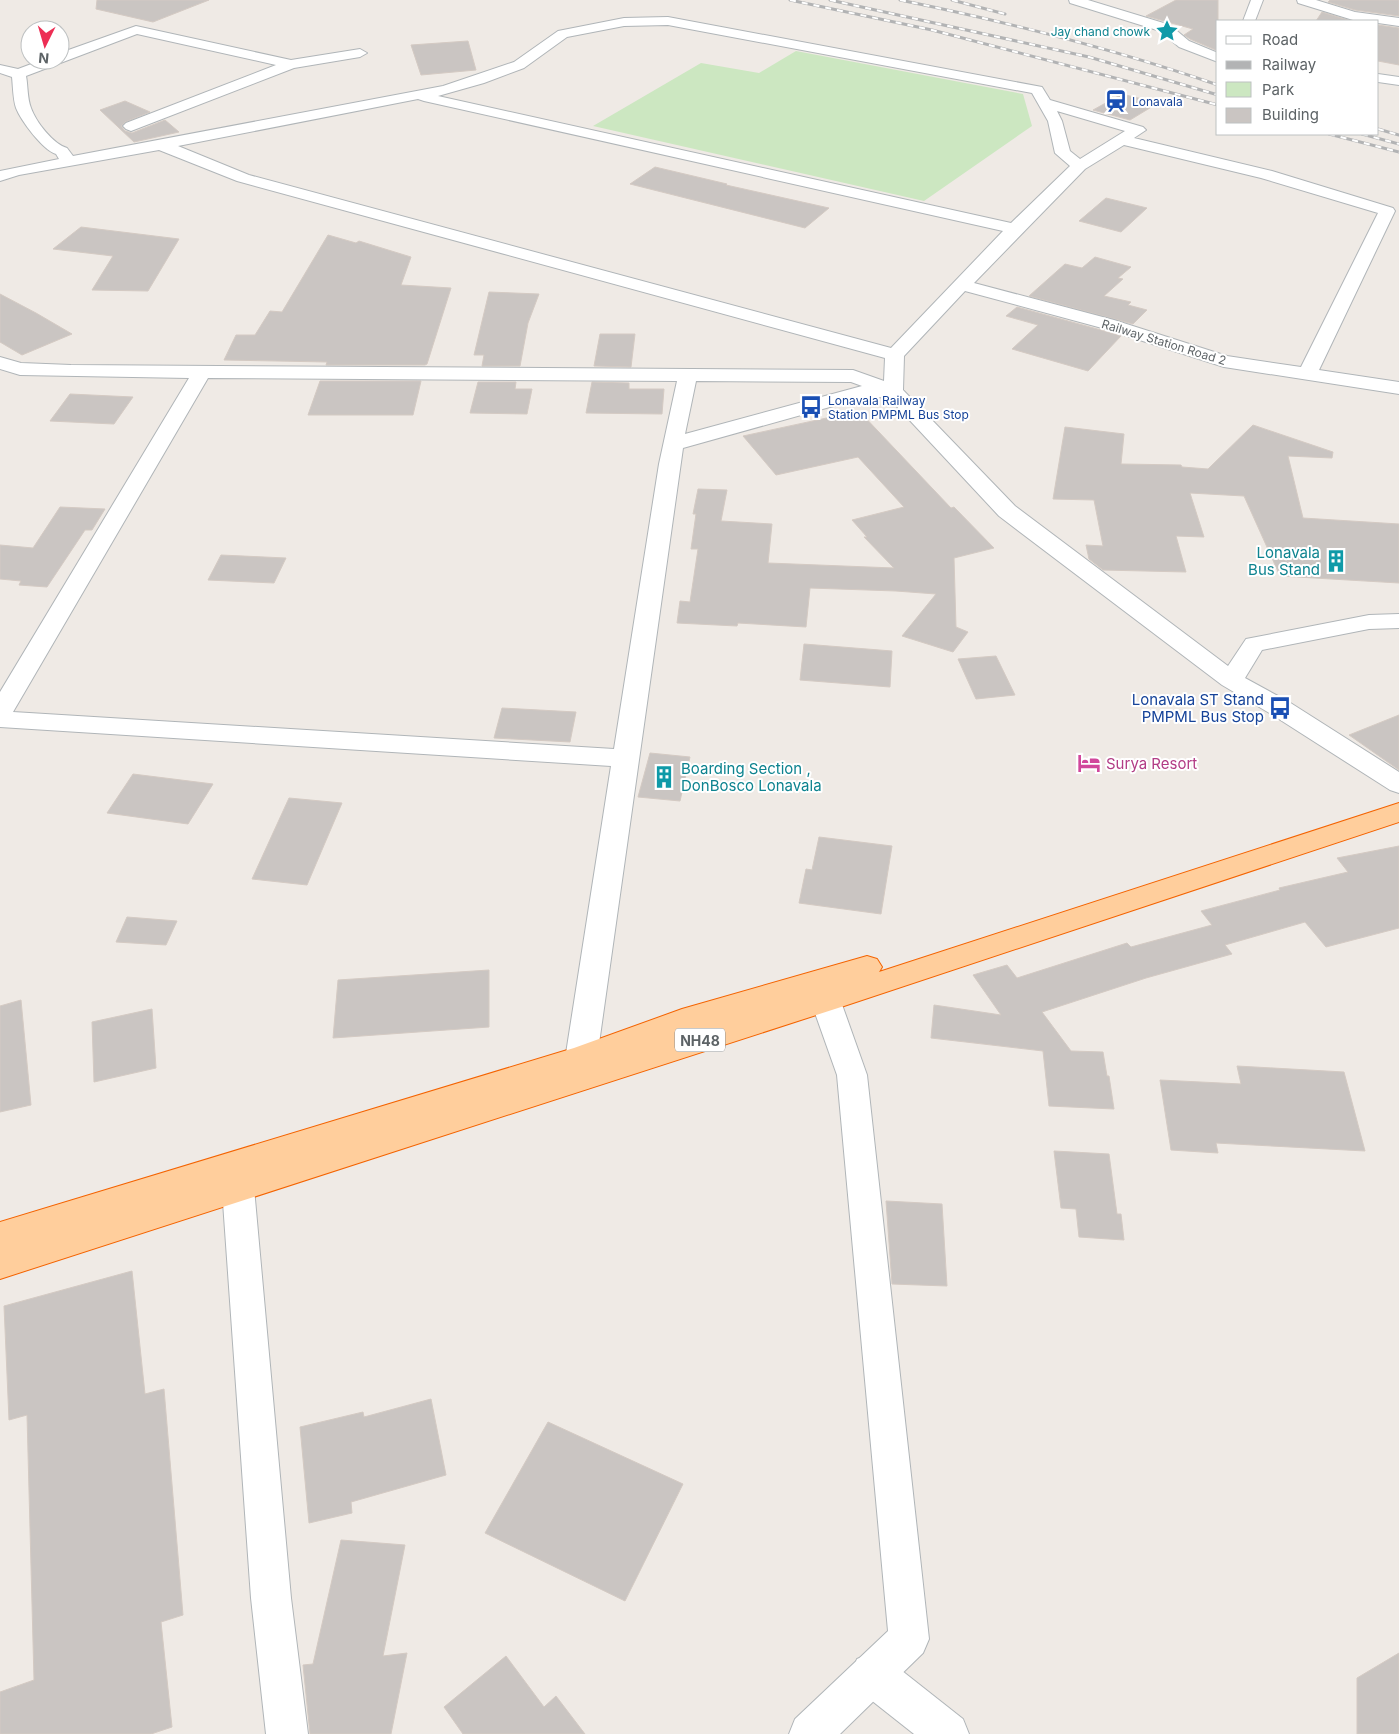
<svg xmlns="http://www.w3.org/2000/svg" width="1399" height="1734" viewBox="0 0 1399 1734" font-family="Inter,sans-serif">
<rect width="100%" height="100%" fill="#efeae5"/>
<path fill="#cce7c1" d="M796 51 1023 94 1032 126 924 201 593 126 701 63 759 73Z"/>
<g fill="#cac5c2" stroke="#d4cac3">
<path d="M97 0H209L153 22 96 9Z"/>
<path d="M1176 0H1218V51L1190 39 1184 35 1193 29 1146 16Z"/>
<path d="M1330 0H1399V16L1355 10 1328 2Z"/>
<path d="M1322 12 1351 21H1316Z"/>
<path d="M1378 25 1399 28V65L1378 61Z"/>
<path d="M468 41 476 70 421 75 411 45Z"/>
<path d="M1122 94 1158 103 1130 120 1093 110Z"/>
<path d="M125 101 150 112 125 122 121 126 125 131 132 133 165 120 179 132 134 142 100 110Z"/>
<path d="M655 167 727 184 726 185 829 208 805 228 630 184Z"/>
<path d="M1106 198 1147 208 1121 232 1079 221Z"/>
<path d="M81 227 179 239 148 291 92 290 113 256 53 249Z"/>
<path d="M328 235 356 243 359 241 411 257 401 285 451 288 427 364 425 365H326L327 362 224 360 236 335H255L270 311 282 312Z"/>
<path d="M1095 257 1131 267 1118 278 1123 279 1104 296 1131 302 1128 305 1147 310 1133 324 1029 296 1065 264 1082 268Z"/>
<path d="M489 292 539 294 528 323 520 366H482L484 355H474Z"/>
<path d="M0 294 36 313 72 334 22 355 0 342Z"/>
<path d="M1017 307 1101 330 1121 336 1088 371 1012 349 1038 325 1006 316Z"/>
<path d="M600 334H635L631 367 594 366Z"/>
<path d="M320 381H421L413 415H308Z"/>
<path d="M478 382H516L515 389H532L527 414 470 413Z"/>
<path d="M592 382 629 383V389H664L662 414 586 413Z"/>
<path d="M70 394 133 397 114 424 50 421Z"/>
<path d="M859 411 951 508 954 507 994 548 954 558 956 627 968 632 953 652 902 636 936 594 896 591 810 588 806 627 738 623 737 626 677 623 680 601 690 602 698 549H691L696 514H693L698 489 727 490 721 521 772 524 768 563 894 568 864 537H867L852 520 904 507 858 457 776 475 743 436Z"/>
<path d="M1253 425 1333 452 1332 458 1288 456 1303 518 1399 524V583L1280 576 1244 496 1190 493 1204 537 1176 536 1186 572 1103 570 1089 559 1086 545 1103 546 1094 500 1053 499 1065 427 1124 434 1121 464 1181 465 1182 467 1208 469Z"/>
<path d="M60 507 105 509 92 530H85L47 587 19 585 21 581 0 579V545L33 548Z"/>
<path d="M221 555 286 558 274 583 208 580Z"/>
<path d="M804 644 892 651 890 687 800 680Z"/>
<path d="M996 656 1015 695 976 699 958 659Z"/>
<path d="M502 708 576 712 570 742 494 738Z"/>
<path d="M1399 715V770L1349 735Z"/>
<path d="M650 753 690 757 680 801 638 797Z"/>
<path d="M133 774 213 784 188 824 107 813Z"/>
<path d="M289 798 342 803 307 885 252 879Z"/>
<path d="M819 837 892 846 881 914 799 903 806 869 812 870Z"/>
<path d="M1399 846V928L1326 947 1305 922 1225 945 1232 954 1146 978 1042 1012 1071 1051 1103 1052 1107 1076H1109L1114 1109 1049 1106 1043 1051 931 1038 934 1005 1001 1015 973 975 1007 965 1017 978 1127 943 1131 947 1212 925 1201 911 1280 890 1279 888 1348 872 1337 858Z"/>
<path d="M127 917 177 921 166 945 116 942Z"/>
<path d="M489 970V1027L333 1038 338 980Z"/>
<path d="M21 1000 31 1105 0 1112V1006Z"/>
<path d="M152 1009 156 1068 94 1082 92 1022Z"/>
<path d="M1237 1066 1344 1072 1365 1151 1216 1143 1218 1153 1171 1150 1160 1080 1241 1084Z"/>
<path d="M1054 1151 1109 1154 1117 1214H1121L1124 1240 1079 1237 1076 1209 1061 1208Z"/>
<path d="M886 1201 942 1204 947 1286 892 1284Z"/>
<path d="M132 1271 145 1394 164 1389 183 1615 161 1622 172 1727 151 1734H0V1692L34 1680 27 1415 9 1420 4 1306Z"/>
<path d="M431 1399 446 1475 351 1502 352 1513 309 1523 300 1427 363 1412 364 1417Z"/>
<path d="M548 1422 683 1484 625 1601 485 1533Z"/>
<path d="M341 1540 405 1545 383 1656 407 1653 391 1734H310L303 1665 313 1664Z"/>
<path d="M1399 1653V1734H1357V1678Z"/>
<path d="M506 1656 544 1707 556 1696 585 1734H463L444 1707Z"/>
</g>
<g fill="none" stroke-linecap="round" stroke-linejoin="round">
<defs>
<g id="minor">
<path d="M1251 0H1263L1255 21H1243Z"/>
<path d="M1297 0H1316L1355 12 1399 18V26L1378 23V21L1353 20 1298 3Z"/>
<path d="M668 17 1042 87 1050 100 1143 127 1146 130 1134 138 1272 171 1393 208 1395 211 1319 370 1399 382V394L1224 367 1102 328 965 291 904 356 903 390 1015 506 1228 666 1246 639 1369 615 1399 614V628L1369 629 1262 650 1245 678 1289 702 1399 772V793L1390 790 1271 714 1222 685 999 516 888 397 862 398 683 448 594 1079 589 1088 578 1091 567 1088 562 1079 611 766 0 727V692L189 378 20 375 0 369V357L21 363 71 365 853 370 884 381 885 358 237 181 159 150 19 175 0 181V171L59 159 56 154C43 150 21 121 16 108 13 99 13 86 12 77L0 73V65L18 69 42 60H60V53L136 26 291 60 360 49 367 53 360 57 294 68 131 131 126 129 123 126 126 123 276 65 137 34 26 76C28 86 27 98 31 108 36 122 53 144 67 148L73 156 443 86 514 62 558 31 624 18ZM668 25 1032 93 1048 121 1055 153 1070 166 1011 223 438 96 484 83 524 68 567 37 624 26ZM418 99 424 101 1003 231 891 348 249 175 178 146ZM1057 111 1125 131 1080 159 1070 151 1062 121ZM1124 145 1261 178 1378 213 1301 367 1227 356 1114 320 974 283 1085 169ZM208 378 677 381 659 464 614 749 13 712ZM696 381 851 382 862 386 685 434Z"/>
<path d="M238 1174 250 1178 254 1188 291 1598 308 1734H266L251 1598 222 1188 226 1178Z"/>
<path d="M872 1653 887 1659 963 1719 969 1734H914L857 1689 851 1674 857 1659Z"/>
</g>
<path id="tertiary" d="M819 971 829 974 834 982 867 1075 929 1639 923 1653 840 1734H789L795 1719 888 1631 837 1075 804 982 809 974Z"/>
<g id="secondary">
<path d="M1069 0H1088L1170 25 1189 41 1218 53V62L1179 47 1160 31 1070 3Z"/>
<path d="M1378 74 1399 77V85L1378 82Z"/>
</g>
<path id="trunk" d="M1399 803V822L838 1008 0 1279V1222L574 1048 682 1009 867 956 877 959 882 967 879 972Z"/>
</defs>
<use href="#minor" stroke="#b0b5b8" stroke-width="2"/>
<use href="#tertiary" stroke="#b0b5b8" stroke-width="2"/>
<use href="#secondary" stroke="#b1b7ba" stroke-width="2"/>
<use href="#trunk" stroke="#f46300" stroke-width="2"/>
<use href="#minor" fill="#fff" fill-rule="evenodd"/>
<use href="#tertiary" fill="#fff" fill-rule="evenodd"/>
<use href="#secondary" fill="#fff" fill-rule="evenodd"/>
<use href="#trunk" fill="#ffce9c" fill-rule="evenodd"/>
<defs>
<g id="rail">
<path d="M790 0 932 30 1218 105"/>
<path d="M830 0 1089 57 1218 95"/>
<path d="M900 0C1008 22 1114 49 1218 85"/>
<path d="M952 0 1005 14"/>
<path d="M1378 129 1399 135"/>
<path d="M1329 134 1399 152"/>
<path d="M1362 134 1399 144"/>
</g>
</defs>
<use href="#rail" stroke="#b2b3b4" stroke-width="3"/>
<use href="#rail" stroke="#fff" stroke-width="2" stroke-dasharray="6" stroke-linecap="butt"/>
</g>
<defs>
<symbol id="sight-bare" viewBox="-9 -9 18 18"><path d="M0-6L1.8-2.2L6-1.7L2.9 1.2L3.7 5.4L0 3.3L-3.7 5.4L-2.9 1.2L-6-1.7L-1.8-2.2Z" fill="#0f9aa8" stroke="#fff" stroke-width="2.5" paint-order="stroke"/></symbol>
<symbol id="station-bare" viewBox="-9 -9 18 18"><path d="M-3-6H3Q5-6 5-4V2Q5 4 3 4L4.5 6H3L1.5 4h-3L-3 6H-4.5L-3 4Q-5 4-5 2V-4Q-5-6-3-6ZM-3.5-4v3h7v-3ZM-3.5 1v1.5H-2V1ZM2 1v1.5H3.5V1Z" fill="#1a4fb4" stroke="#fff" stroke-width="2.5" paint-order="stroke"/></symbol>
<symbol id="bus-bare" viewBox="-9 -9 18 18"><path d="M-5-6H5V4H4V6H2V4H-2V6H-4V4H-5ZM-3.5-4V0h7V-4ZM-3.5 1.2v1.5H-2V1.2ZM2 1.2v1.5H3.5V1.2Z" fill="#1a4fb4" stroke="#fff" stroke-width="2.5" paint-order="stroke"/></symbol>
<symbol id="building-bare" viewBox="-9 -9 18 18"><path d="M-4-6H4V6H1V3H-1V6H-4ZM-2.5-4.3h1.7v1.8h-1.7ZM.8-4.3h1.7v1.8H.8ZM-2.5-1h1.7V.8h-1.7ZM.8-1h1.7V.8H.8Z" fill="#0f9aa8" stroke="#fff" stroke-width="2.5" paint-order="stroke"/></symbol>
<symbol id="hotel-bare" viewBox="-9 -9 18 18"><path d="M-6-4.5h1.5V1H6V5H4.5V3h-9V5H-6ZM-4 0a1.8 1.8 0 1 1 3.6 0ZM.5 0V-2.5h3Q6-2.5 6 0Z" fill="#d1479c" stroke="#fff" stroke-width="2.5" paint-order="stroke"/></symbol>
</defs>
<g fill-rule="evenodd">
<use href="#sight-bare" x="1151" y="15" width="32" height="32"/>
<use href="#station-bare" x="1100" y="85" width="32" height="32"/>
<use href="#bus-bare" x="795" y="391" width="32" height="32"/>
<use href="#building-bare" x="1320" y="545" width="32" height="32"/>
<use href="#bus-bare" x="1264" y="692" width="32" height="32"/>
<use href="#hotel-bare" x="1073" y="747" width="32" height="32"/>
<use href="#building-bare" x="648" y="761" width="32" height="32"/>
</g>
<g text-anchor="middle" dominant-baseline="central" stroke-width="4" stroke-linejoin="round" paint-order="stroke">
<g font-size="12" fill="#0d838f" stroke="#fff" text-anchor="end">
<text x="1150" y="31">Jay chand chowk</text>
</g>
<g font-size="12" fill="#164399" stroke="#fff" text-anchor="start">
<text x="1132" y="101">Lonavala</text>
<text x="828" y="400">Lonavala Railway<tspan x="828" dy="14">Station PMPML Bus Stop</tspan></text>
</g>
<g font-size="12" fill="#5d6366" stroke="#fff">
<text transform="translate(1164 342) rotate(17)">Railway Station Road 2</text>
</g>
<rect fill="#fff" stroke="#8e9294" stroke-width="1" x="675" y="1028.5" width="50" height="23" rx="4"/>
<g font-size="14" font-weight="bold" fill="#5d6366">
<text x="700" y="1040">NH48</text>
</g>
<g font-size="15" fill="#0d838f" stroke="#fff" text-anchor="end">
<text x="1320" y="552">Lonavala<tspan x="1320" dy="17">Bus Stand</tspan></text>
<text x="681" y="768" text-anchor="start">Boarding Section ,<tspan x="681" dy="17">DonBosco Lonavala</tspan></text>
</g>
<g font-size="15" fill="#164399" stroke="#fff" text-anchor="end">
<text x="1264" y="699">Lonavala ST Stand<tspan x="1264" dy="17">PMPML Bus Stop</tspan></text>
</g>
<g font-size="15" fill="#b23c85" stroke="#fff" text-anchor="start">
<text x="1106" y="763">Surya Resort</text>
</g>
</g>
<rect x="1216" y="20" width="162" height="115" fill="#ffffff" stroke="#bec1c2"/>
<rect x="1226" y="36" width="25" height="8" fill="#ffffff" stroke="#bec1c2"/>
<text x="1262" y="45" font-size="15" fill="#5d6366">Road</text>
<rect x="1226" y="61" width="25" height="8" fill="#b2b3b4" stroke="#bec1c2"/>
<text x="1262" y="70" font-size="15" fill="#5d6366">Railway</text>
<rect x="1226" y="82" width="25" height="15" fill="#cce7c1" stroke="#bec1c2"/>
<text x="1262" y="95" font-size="15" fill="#5d6366">Park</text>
<rect x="1226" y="108" width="25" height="15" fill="#cac5c2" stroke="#bec1c2"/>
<text x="1262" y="120" font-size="15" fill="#5d6366">Building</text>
<g transform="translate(45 45) rotate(185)"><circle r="24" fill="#ffffff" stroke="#bec1c2"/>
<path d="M0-4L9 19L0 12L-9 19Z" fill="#ed2e54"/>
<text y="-8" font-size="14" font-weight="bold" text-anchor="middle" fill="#5d6366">N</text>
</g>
</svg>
